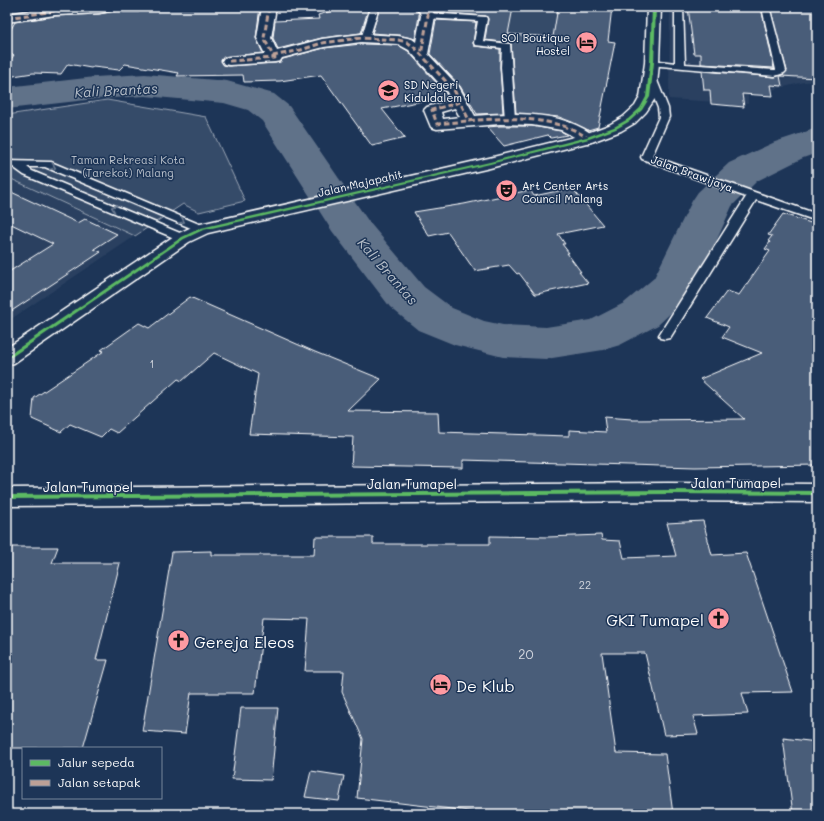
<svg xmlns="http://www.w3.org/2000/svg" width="824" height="821" viewBox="0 0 824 821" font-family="Mali,sans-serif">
<rect width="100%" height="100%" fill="#1d3557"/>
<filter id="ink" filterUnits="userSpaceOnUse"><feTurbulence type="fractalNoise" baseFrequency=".025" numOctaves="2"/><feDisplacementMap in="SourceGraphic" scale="8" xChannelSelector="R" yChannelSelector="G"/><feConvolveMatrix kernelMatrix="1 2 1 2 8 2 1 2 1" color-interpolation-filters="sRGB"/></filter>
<g filter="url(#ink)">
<g fill="#2a4161">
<path d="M670 7H812L817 23V81L804 82 748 96V104L669 99Z"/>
<path d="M7 177 135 236 11 319 7 317Z"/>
</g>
<g fill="#364b69" stroke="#9aa5b4">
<path d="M512 7H558L553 48 506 44Z"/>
<path d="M107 100 206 117 245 201 199 212 183 204 135 236 7 177V115Z"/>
</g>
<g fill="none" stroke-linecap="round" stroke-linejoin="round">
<path fill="#617289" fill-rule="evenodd" d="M145 74 227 81 274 94 289 106 369 222 424 287 452 308 484 321 503 325 546 327 591 320 624 303 654 278 692 201 698 192 729 163 775 142 817 128V153L803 158 757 181 732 206 696 286 689 296 658 325 620 345 603 350 546 359 503 357 455 345 418 330 390 307 332 231 262 121 248 110 224 103 145 96 95 99 7 109V87L95 77Z"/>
</g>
<g fill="#4a5d79" stroke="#fff">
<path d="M118 7 123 12H139L142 7H260L256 38 263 53 224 57 221 60 224 65 229 66 275 63 280 62 283 59 324 48 361 44 398 45 408 51 448 96 382 109 405 138 372 146 321 75 280 81 244 82 243 75 177 76 179 73 125 64 119 70 93 67 91 68 68 64 61 74 33 73 7 77V65L14 55H7V36L15 22 55 16 99 14 115 11Z"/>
<path d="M344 7H369L361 33 322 38 278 49 273 38 275 21 319 19 318 15Z"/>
<path d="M380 7H413L419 13V16L415 39 398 35 372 33Z"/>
<path d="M432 7 513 8 508 34 553 37 558 7H612L608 41 615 42 598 127 588 130 572 122 559 117 516 113 511 43 485 40 488 19 486 16 434 12Z"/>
<path d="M688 7H817V78L780 76 782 86 771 85 773 96 742 94 744 107 711 104 710 90H704L702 71 775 77 784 74 787 71 770 9 766 8 762 12 774 68 701 64V54H694Z"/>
<path d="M436 20 476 22 473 43 474 46 500 49V67L503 113 477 114 460 86 430 54Z"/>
<path d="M500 126H532L561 131 567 135 551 138 548 135 504 146 487 127Z"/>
<path d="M572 188 603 225 558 234 565 244H562L569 253H567L581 272H579L588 283 537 294H535L519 273 517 274 509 265 475 271 448 232 429 236 414 212 464 204 530 190 534 196Z"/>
<path d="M7 190 78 223 85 219 117 234 94 249 101 252 7 314V273L53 244 7 222Z"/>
<path d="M783 214 817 225V465L695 467 463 460V468L351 466 353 437 249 434 258 374 214 353 182 381 178 379 117 433 109 429 101 437 70 424 61 432 32 419 34 398 104 351 101 350 139 323 149 328 190 297 315 352 381 379 348 411 438 412 439 432 569 436V430L606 432 604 417 632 419V420L744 419 700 379 762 353 722 337 729 327 707 318 727 291 739 295 770 251 765 249 770 242 768 241 772 236 768 235Z"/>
<path d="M703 521 712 555 746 553 793 692 742 693 748 714 693 716 698 734 664 735 645 653H602L616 753 665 754 673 814H495L357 798 363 739 342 692 344 671H305L309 619 264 618 255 693H191L185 734 142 731 172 552 211 551V555H314L315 537H373V544H490V536L548 537 601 535 602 540 620 541 624 558 676 556 667 523Z"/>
<path d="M7 547H58L52 563H120L96 660H108L83 748H7Z"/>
<path d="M241 708H278L271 780 232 779Z"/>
<path d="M783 738 817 742V814H793Z"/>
<path d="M311 771 344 776 339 801 305 797Z"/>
</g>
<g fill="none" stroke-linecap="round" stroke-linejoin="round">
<defs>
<g id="service">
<path d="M371 7H379L369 39 365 42 361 39Z"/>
<path d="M675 7H683L685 64 774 70H776L763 12 767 9 770 10 786 71 784 73 775 76 649 65 647 63 652 60 675 63Z"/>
<path d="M428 13 486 17 487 19 483 41 510 44 515 119 514 121 510 122 505 119 501 67 502 48 475 45 474 43 478 21 425 18 424 16Z"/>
<path d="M651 75 656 78 668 108 669 117 652 156 817 214V221L756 200 670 338 665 339 660 338 659 335 746 197 642 159 641 157 659 117 658 108 646 78Z"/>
<path d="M7 161 51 162 206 227 208 229 206 231H198L45 167H27L32 171 187 236 189 238 187 240H179L24 175 13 167H7Z"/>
</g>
<g id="minor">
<path d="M55 7H117L115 10 99 13 55 15 7 22V14Z"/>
<path d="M121 7H141L139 10H123Z"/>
<path d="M262 7H276L271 38 277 51 322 39 361 34 398 36 412 39 416 42 421 16 420 12 414 7H430L435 16 428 54 459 87 475 116C510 113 552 111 584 129 588 132 593 134 596 138L594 141 588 143 582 141 561 130 532 125 500 124 437 129 431 127 424 110 427 107 451 100 447 92 409 50 398 44 361 42 324 47 282 58 280 61 275 62 229 65 224 64 222 61 224 58 229 57 265 54 257 38ZM455 108 460 117 443 119 441 112Z"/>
</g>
<g id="tertiary">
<path d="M647 7H661L659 63 656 97 646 112 635 123 621 131 594 141 490 168 208 233 189 242 14 363 7 365V348L177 234 196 225 489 158 582 135 609 125 623 117 635 106 640 97 645 63Z"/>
<path d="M668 483 817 484V502L668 501 7 506V488Z"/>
</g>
</defs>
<use href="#service" stroke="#fff" stroke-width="3"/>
<use href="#minor" stroke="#fff" stroke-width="3"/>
<use href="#tertiary" stroke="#fff" stroke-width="3"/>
<use href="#service" fill="#1d3557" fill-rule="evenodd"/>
<use href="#minor" fill="#1d3557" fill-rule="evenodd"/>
<use href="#tertiary" fill="#1d3557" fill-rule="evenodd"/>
<g stroke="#bda197" stroke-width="3" stroke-dasharray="5.5 3" stroke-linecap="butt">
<path d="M128 7H134"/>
<path d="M269 7 264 38 273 56 301 50 322 43 361 38 398 40 407 42 414 47 454 90 470 122"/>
<path d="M421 7 426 10 428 16 421 55"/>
<path d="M7 18 55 11 110 7"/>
<path d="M229 61 275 58 273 56"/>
<path d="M460 102 432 110 437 124C480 120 524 113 566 127 574 129 581 134 588 138"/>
</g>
<defs>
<g id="cycleway">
<path d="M652 7H656L654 63 650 97 642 110 630 121 616 129 589 139 490 164 203 230 184 239 7 360V356L182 237 201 228 490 162 587 137 614 127 628 119 640 108 646 97 650 63Z"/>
<path d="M668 490 817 491V495L668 494 7 499V495Z"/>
</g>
</defs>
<use href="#cycleway" stroke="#1d3557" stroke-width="3"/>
<use href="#cycleway" fill="#5cba63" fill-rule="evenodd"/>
</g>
<defs><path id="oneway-chevron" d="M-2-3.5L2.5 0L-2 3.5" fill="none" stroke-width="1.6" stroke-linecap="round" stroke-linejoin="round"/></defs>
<g stroke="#6c7c92">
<use href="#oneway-chevron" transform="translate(53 167) rotate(22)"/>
<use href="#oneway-chevron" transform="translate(114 208) rotate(-158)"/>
<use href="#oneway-chevron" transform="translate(182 221) rotate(24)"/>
</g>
</g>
<defs>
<symbol id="hotel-disc" viewBox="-11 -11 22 22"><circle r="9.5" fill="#ff9aa2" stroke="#1d3557"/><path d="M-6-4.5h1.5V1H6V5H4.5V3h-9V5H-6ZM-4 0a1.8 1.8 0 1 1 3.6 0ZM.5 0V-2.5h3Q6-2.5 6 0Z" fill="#111"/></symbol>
<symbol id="school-disc" viewBox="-11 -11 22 22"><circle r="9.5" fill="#ff9aa2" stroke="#1d3557"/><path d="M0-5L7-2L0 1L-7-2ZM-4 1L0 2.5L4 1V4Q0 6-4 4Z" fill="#111"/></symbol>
<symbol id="theatre-disc" viewBox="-11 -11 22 22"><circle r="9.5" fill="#ff9aa2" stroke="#1d3557"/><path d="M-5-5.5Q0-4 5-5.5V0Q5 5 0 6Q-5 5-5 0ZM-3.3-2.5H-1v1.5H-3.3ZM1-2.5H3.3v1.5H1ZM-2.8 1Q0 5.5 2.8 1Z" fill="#111"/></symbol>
<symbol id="church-disc" viewBox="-11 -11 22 22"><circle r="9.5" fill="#ff9aa2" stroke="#1d3557"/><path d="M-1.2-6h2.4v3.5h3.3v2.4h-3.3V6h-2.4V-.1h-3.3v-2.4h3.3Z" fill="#111"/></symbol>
</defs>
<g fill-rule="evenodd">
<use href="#hotel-disc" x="574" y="30" width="25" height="25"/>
<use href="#school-disc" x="376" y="78" width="25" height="25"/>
<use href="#theatre-disc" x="494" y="178" width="25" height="25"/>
<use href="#church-disc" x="706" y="606" width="25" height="25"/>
<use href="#church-disc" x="166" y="628" width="25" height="25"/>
<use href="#hotel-disc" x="428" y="672" width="25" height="25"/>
</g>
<g text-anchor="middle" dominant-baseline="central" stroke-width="3" stroke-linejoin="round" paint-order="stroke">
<g font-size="11" fill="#fff" stroke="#1d3557" text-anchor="start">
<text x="570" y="37" text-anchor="end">SO! Boutique<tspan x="570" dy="13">Hostel</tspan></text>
<text x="404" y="84">SD Negeri<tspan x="404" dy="13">Kiduldalem 1</tspan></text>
<text x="522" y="185">Art Center Arts<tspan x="522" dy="13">Council Malang</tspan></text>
</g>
<g font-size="11" fill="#b9c0ca" stroke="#1d3557">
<text x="128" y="159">Taman Rekreasi Kota<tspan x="128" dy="13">(Tarekot) Malang</tspan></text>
</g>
<g font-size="11" fill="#fff" stroke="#1d3557">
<text transform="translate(692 173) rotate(20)">Jalan Brawijaya</text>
<text transform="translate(360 183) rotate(-13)">Jalan Majapahit</text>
</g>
<g font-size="11" fill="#d2d6de">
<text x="152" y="363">1</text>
<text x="585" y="584">22</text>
</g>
<g font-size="13" fill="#fff" stroke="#1d3557">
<text x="736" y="482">Jalan Tumapel</text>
<text x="412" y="483">Jalan Tumapel</text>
<text x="88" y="486">Jalan Tumapel</text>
</g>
<g font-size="13" fill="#d2d6de">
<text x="526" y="653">20</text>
</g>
<g font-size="14" font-style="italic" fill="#b8c0ca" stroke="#1d3557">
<text transform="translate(116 90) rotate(-3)">Kali Brantas</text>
<text transform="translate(388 271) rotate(49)">Kali Brantas</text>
</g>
<g font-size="16" fill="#fff" stroke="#1d3557" text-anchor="start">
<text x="704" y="619" text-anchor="end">GKI Tumapel</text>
<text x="194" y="641">Gereja Eleos</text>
<text x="456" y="685">De Klub</text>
</g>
</g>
<rect width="824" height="821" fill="none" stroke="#1d3557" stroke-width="24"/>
<rect x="12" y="12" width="800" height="797" fill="none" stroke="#fff" stroke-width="1.5" filter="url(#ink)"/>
<rect x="22" y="747" width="140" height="52" fill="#1d3557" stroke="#77869a"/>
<rect x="30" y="760" width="20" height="6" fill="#5cba63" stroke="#77869a"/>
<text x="58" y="767" font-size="12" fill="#ffffff">Jalur sepeda</text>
<rect x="30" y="780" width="20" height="6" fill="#bda197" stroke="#77869a"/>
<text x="58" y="787" font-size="12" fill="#ffffff">Jalan setapak</text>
</svg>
